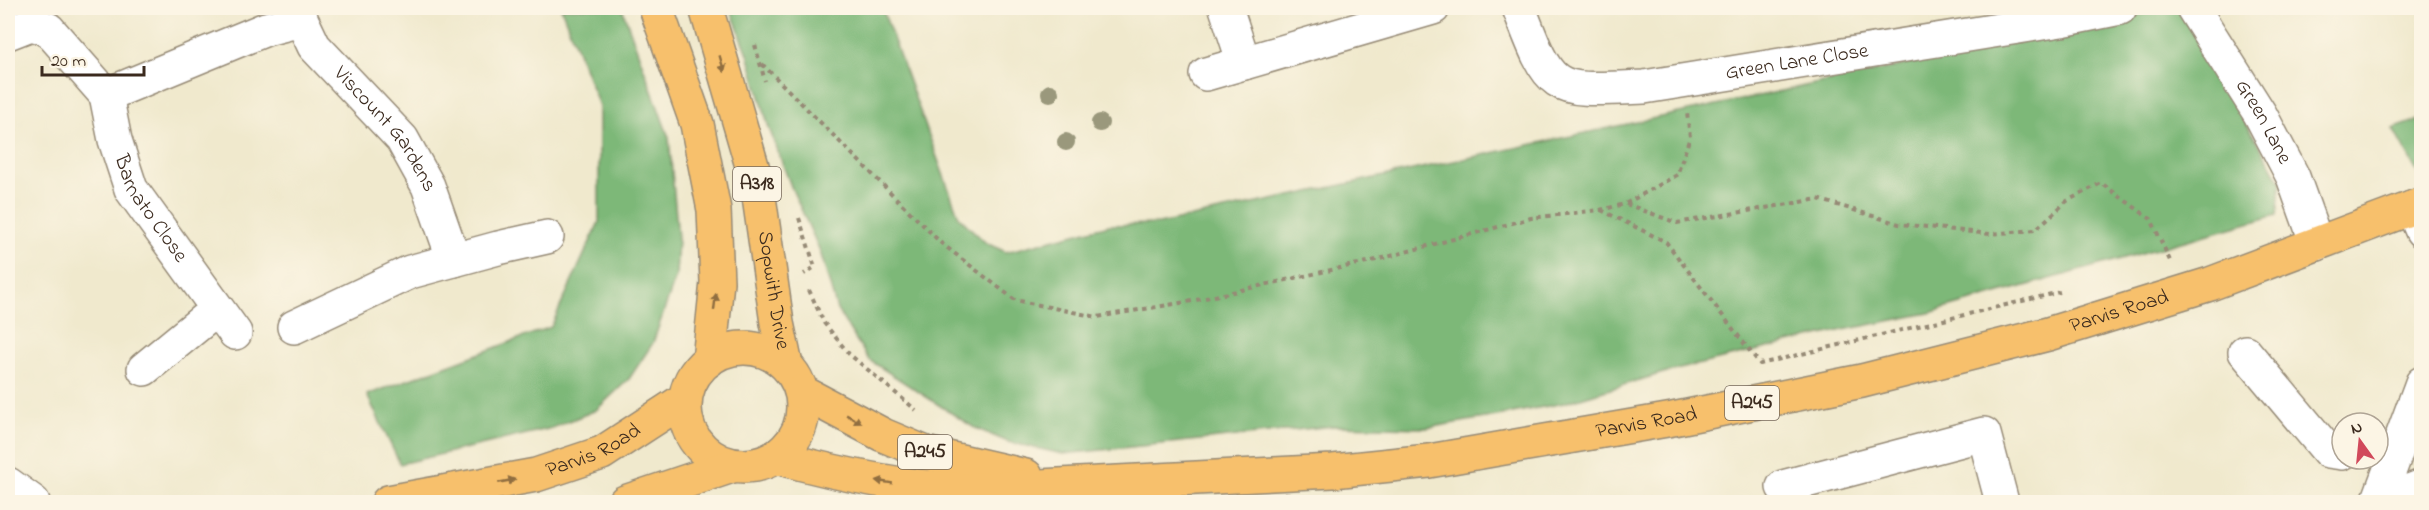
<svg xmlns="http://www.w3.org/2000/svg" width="2429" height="510" viewBox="0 0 2429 510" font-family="'Indie Flower',sans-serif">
<rect width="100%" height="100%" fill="#fcf5e5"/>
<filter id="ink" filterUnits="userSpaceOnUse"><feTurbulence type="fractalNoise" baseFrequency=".0167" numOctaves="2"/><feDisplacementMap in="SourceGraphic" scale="12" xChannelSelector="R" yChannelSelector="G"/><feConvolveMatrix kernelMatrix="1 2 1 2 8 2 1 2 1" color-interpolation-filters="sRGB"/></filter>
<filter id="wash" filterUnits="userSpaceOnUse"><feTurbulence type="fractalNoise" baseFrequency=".008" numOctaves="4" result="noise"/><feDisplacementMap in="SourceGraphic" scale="24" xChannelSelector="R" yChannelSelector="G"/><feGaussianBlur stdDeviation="1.35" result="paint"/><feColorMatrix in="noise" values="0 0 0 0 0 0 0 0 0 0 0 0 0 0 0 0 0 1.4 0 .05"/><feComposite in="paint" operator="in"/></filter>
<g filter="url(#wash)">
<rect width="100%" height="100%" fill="#f0e9cd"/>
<g fill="#7db878" stroke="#5c714b" stroke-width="1.5">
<path d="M561 8H622L669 138 678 238 676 276 653 343 629 379 596 410 552 428 400 464 367 395 551 327 599 222V106Z"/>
<path d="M730 8H882L959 217 986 243 1006 252 1109 225 1159 224 2170 8H2178L2281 182 2277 215 1929 313 1843 330 1663 373 1564 403 1497 416 1426 428 1334 426 1063 454 1008 442 973 427 869 360 837 310 820 251 792 189 769 128 748 54Z"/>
<path d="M2421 119H2422L2421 179 2393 129Z"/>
</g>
</g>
<g filter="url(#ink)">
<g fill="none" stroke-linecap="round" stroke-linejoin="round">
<defs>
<g id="minor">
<path id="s1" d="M296 8 314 46 402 139 428 186 454 260"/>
<path d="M1226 8 1244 63"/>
<path id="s2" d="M1519 8C1552 95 1552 91 1644 87L2061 20 2120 8"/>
<path id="s3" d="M2193 8 2260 114 2293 177 2317 244"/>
<path id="s4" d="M8 33 31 24 48 29 106 95 115 140 131 189 235 333"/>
<path d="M1206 74 1433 8"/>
<path d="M106 95 266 29 301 20"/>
<path d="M2412 208 2422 231"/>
<path d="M294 327 410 272 498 248 547 237"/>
<path d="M2245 352 2328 451 2342 453"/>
<path d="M144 369 216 310"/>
<path d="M8 484 33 502"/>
<path d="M1783 487 1984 434 2002 502"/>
<path d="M2378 502 2422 383"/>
<path d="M2381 502 2422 486"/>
</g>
<g id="major">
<path d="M656 8 697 124 714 210 717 282 709 360"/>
<path id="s5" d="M706 8 757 183 777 323 786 365"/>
<circle cx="744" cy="407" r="59"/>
<path d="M802 392 883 435 926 453 1026 476"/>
<path id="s6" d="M776 457C838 474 899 487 963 490L1333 471 1429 461 1673 419 1862 381 2048 334 2210 284 2422 204"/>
<path id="s7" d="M388 502 536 475 602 453 685 399"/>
<path d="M625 502 732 466"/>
</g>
</defs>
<use href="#minor" stroke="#968a76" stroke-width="36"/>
<use href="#major" stroke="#968a76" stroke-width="36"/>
<g stroke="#968a76" stroke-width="4" stroke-dasharray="4.5 4.5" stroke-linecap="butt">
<path d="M755 45 765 81"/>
<path d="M762 64 941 243 1015 300 1097 317 1192 301 1376 260 1531 218 1600 210 1625 204 1677 175 1690 137 1687 113"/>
<path d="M1626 204 1677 223 1818 199 1899 224 1990 234 2035 230 2067 201 2101 183 2151 219 2171 263"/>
<path d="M1601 210 1666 242 1760 364 2060 292"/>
<path d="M799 218 815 267 804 274"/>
<path d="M809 290 824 323 849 354 916 410"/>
</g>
<use href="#minor" stroke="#fff" stroke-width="33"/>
<use href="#major" stroke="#f7c06c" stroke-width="33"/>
</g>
<g fill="#9a987c">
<circle cx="1050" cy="93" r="9"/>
<circle cx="1100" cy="123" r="9"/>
<circle cx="1066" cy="142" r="9"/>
</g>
<defs><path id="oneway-solid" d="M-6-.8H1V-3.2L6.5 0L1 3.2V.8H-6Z" transform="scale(1.5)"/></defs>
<g fill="#906e41">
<use href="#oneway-solid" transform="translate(722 64) rotate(74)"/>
<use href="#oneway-solid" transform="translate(715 302) rotate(-83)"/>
<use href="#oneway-solid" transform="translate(854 419) rotate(29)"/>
<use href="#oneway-solid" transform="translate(507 481) rotate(-11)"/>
<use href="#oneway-solid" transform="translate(884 482) rotate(-171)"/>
</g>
</g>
<g text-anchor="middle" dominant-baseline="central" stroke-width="5" stroke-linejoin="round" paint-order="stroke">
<g fill="#fcf5e5" stroke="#75675a" stroke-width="1.5">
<rect x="733" y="167" width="48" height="34" rx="4.5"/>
<rect x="1725" y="386" width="54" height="34" rx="4.5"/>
<rect x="898" y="435" width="54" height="34" rx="4.5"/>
</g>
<g font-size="20" font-weight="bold" fill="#3b2a1e">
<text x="757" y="184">A318</text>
<text x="1752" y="403">A245</text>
<text x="925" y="452">A245</text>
</g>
<g font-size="21" fill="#3b2a1e" stroke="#fcf5e5">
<text stroke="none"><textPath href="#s2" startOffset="326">Green Lane Close</textPath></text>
<text stroke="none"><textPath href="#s3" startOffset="134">Green Lane</textPath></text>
<text stroke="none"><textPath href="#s1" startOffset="152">Viscount Gardens</textPath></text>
<text stroke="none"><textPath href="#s4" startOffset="254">Barnato Close</textPath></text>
<text stroke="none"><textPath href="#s5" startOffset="291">Sopwith Drive</textPath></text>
<text stroke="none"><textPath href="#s6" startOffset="1364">Parvis Road</textPath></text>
<text stroke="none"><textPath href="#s6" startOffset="878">Parvis Road</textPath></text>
<text stroke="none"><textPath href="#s7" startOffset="213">Parvis Road</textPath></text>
</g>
</g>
<rect width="2429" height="510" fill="none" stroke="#fcf5e5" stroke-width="30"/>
<g transform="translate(2360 441) rotate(345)"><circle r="28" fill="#fcf5e5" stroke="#afa495" stroke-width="1.5"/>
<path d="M0-4.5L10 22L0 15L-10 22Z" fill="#d1495b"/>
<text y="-9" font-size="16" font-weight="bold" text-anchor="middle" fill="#3b2a1e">N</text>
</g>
<path d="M42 66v9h102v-9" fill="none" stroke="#3b2a1e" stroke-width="3"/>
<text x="51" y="66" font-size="18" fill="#3b2a1e" stroke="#fcf5e5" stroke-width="4.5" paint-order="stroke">20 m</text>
</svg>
